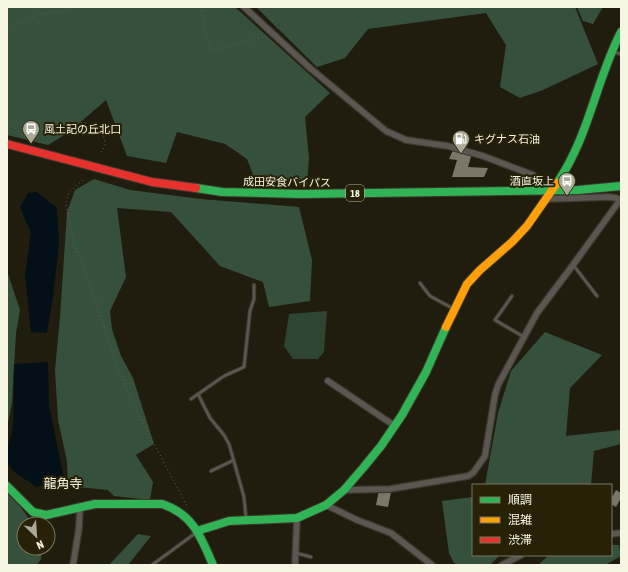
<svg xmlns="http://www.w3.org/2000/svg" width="628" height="572" viewBox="0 0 628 572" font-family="'Asap Condensed','Noto Sans JP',sans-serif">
<rect width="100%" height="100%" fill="#201d0e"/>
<path fill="#2e4531" d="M327 311 324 352 318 359H293L284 346 289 314Z"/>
<g fill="#36513b">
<path d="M7 7H235L330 93 305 117 309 158 307 184 255 180 247 159 225 144 177 132 166 163 127 156 106 100 69 132 48 145 7 135Z"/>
<path d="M256 7H575L598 64 543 90 520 98 500 87 506 45 486 13 368 29 345 58 317 67Z"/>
<path d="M577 7H603L593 24 583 21Z"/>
<path d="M94 179 130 190 201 199 299 207 312 260 310 301 269 307 263 282 220 266 171 212 117 208 126 277 110 311 112 329 121 356 133 378 154 444 136 455 153 482 150 500 114 496 108 490 68 486 67 461 58 420 55 370 60 317 67 212 75 190Z"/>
<path d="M7 271 20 310 16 333 12 403 7 427Z"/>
<path d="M545 332 602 355 570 388 566 436 620 430 621 432V444L594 451 591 485H485L498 413 511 371Z"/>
<path d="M7 493 19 505 33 524H24V548H42L41 559 37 565H7Z"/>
<path d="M473 497V555H500L490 565H461L454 563 449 553 442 501Z"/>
<path d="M138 534 151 536 128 565H109Z"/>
<path d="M611 545H619L621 556 605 565H538L549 555H611Z"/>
</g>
<g fill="#031017">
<path d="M37 192 57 208 59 244 53 297 47 333 31 332 25 275 31 233 20 207 28 193Z"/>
<path d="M48 362 49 405 64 479 36 487C26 478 15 476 8 464 2 454 11 441 12 432 15 411 13 385 14 364Z"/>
</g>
<g fill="#7a7769">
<path d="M454 148 472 153 468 167 488 168 484 177H452L457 160 449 159Z"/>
<path d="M379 490 391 492 388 507 376 505Z"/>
<path d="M616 490 621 493V498L616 507 611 504V499Z"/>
</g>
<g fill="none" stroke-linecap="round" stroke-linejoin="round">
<defs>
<g id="lane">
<path d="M613 52 621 54"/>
<path d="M574 266 597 296"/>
<path d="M420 283 430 296 452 308"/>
<path d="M512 296 495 320 524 337"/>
<path d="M198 394 210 418 224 435 229 444 244 497 246 518"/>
<path d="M191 399 224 376 244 367 250 311 254 299V285"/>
<path d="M211 471 234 460"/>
<path d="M296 553 311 557"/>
<path d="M152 565 197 532"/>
</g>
<g id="street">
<path d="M244 7 310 68 386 131 406 140 448 146 483 156 533 175 540 182 544 190"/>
<path d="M545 199 609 197 616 198 621 200"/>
<path d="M328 381 395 426"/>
<path d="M344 490 390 489 468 476 473 473 485 456 495 395 498 385 537 313 573 265 620 200"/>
<path d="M326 505 357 520 391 533 432 565"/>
<path d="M611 534 621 533"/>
<path d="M73 565 79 528 80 507"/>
<path d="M295 565 297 518"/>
<path d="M502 565 521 555"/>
</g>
<g id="fast">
<path d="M557 183C589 137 596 80 621 32"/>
<path d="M196 188 222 192 301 194 578 190 621 186"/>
<path d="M7 486 33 512 46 515 95 504H162C193 514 201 537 213 565"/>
<path d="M197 531 229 521 297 518 326 505 344 490 363 468 381 446 402 415 426 372 446 327"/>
</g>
<path id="slow" d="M446 327 467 284 480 270 512 242 527 226 557 183"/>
<path id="jam" d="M7 144 152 182 196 188"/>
</defs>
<use href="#lane" stroke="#3c3a2e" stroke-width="4.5"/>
<use href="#street" stroke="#3c3a2e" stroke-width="8"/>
<use href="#fast" stroke="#3c3a2e" stroke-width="10"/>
<use href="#slow" stroke="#3c3a2e" stroke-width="10"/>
<use href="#jam" stroke="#3c3a2e" stroke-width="10"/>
<g stroke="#615d58" stroke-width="1" stroke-dasharray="1 3" stroke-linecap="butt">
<path d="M200 7 208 43 210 48 215 50 267 36"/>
<path d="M264 7 278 30"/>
<path d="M7 29C17 24 27 18 38 15 49 12 63 13 72 7"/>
<path d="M7 119C19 136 39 150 59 137 66 133 72 125 79 123 91 120 105 131 105 144 105 147 103 149 101 152"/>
<path d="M83 180 69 192 66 202 68 216 74 243 96 300 113 354 131 400 187 506"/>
<path d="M620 400H621"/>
</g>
<use href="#lane" stroke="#5c5653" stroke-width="2.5"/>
<use href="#street" stroke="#5c5653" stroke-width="5.5"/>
<use href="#fast" stroke="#30b455" stroke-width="8"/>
<use href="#slow" stroke="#ff9f0a" stroke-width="8"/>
<use href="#jam" stroke="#e5322d" stroke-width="8"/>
</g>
<defs>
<symbol id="bus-pin" viewBox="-11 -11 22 30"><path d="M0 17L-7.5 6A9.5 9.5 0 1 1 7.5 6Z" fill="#aba998" stroke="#272207"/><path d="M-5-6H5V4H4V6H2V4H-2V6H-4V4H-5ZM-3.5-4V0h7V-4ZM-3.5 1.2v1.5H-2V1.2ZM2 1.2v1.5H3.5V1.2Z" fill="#fff"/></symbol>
<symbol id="fuel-pin" viewBox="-11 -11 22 30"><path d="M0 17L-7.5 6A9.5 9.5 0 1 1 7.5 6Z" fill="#aba998" stroke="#272207"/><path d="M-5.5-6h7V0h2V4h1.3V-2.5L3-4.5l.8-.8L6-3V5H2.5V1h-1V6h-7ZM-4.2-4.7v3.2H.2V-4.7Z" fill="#fff"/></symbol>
</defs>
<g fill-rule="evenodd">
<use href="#bus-pin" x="21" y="119" width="20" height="27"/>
<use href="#fuel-pin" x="451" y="129" width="20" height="27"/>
<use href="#bus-pin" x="557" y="171" width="20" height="27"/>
</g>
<g text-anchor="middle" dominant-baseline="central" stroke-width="4" stroke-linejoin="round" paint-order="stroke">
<rect fill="#272207" stroke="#b8b5a1" stroke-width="1" x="346" y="185" width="18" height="16" rx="3"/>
<g font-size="10" font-weight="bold" fill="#f6f4e3">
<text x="355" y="193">18</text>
</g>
<g font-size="11" fill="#f6f4e3" stroke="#272207" text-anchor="start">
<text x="44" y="129">風土記の丘北口</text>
<text x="474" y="139">キグナス石油</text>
<text x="554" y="181" text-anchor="end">酒直坂上</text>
</g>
<g font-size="11" fill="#f6f4e3" stroke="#272207">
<text transform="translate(287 182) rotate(1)">成田安食バイパス</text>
</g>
<g font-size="13" fill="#f6f4e3" stroke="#272207">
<text x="63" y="483">龍角寺</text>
</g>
</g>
<rect width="628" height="572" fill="none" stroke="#f6f4e3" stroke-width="16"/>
<rect x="472" y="484" width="140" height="72" fill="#272207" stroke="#7a765f"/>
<rect x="480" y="497" width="20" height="6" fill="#30b455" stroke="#7a765f"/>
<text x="508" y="504" font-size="12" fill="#f6f4e3">順調</text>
<rect x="480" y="517" width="20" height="6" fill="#ff9f0a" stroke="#7a765f"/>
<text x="508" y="524" font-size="12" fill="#f6f4e3">混雑</text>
<rect x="480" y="537" width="20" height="6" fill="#e5322d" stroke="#7a765f"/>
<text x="508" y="544" font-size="12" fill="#f6f4e3">渋滞</text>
<g transform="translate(36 536) rotate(155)"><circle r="19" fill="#272207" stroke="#7a765f"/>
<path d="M0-3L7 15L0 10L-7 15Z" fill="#aba998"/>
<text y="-6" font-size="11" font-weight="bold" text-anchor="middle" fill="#f6f4e3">N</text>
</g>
</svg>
